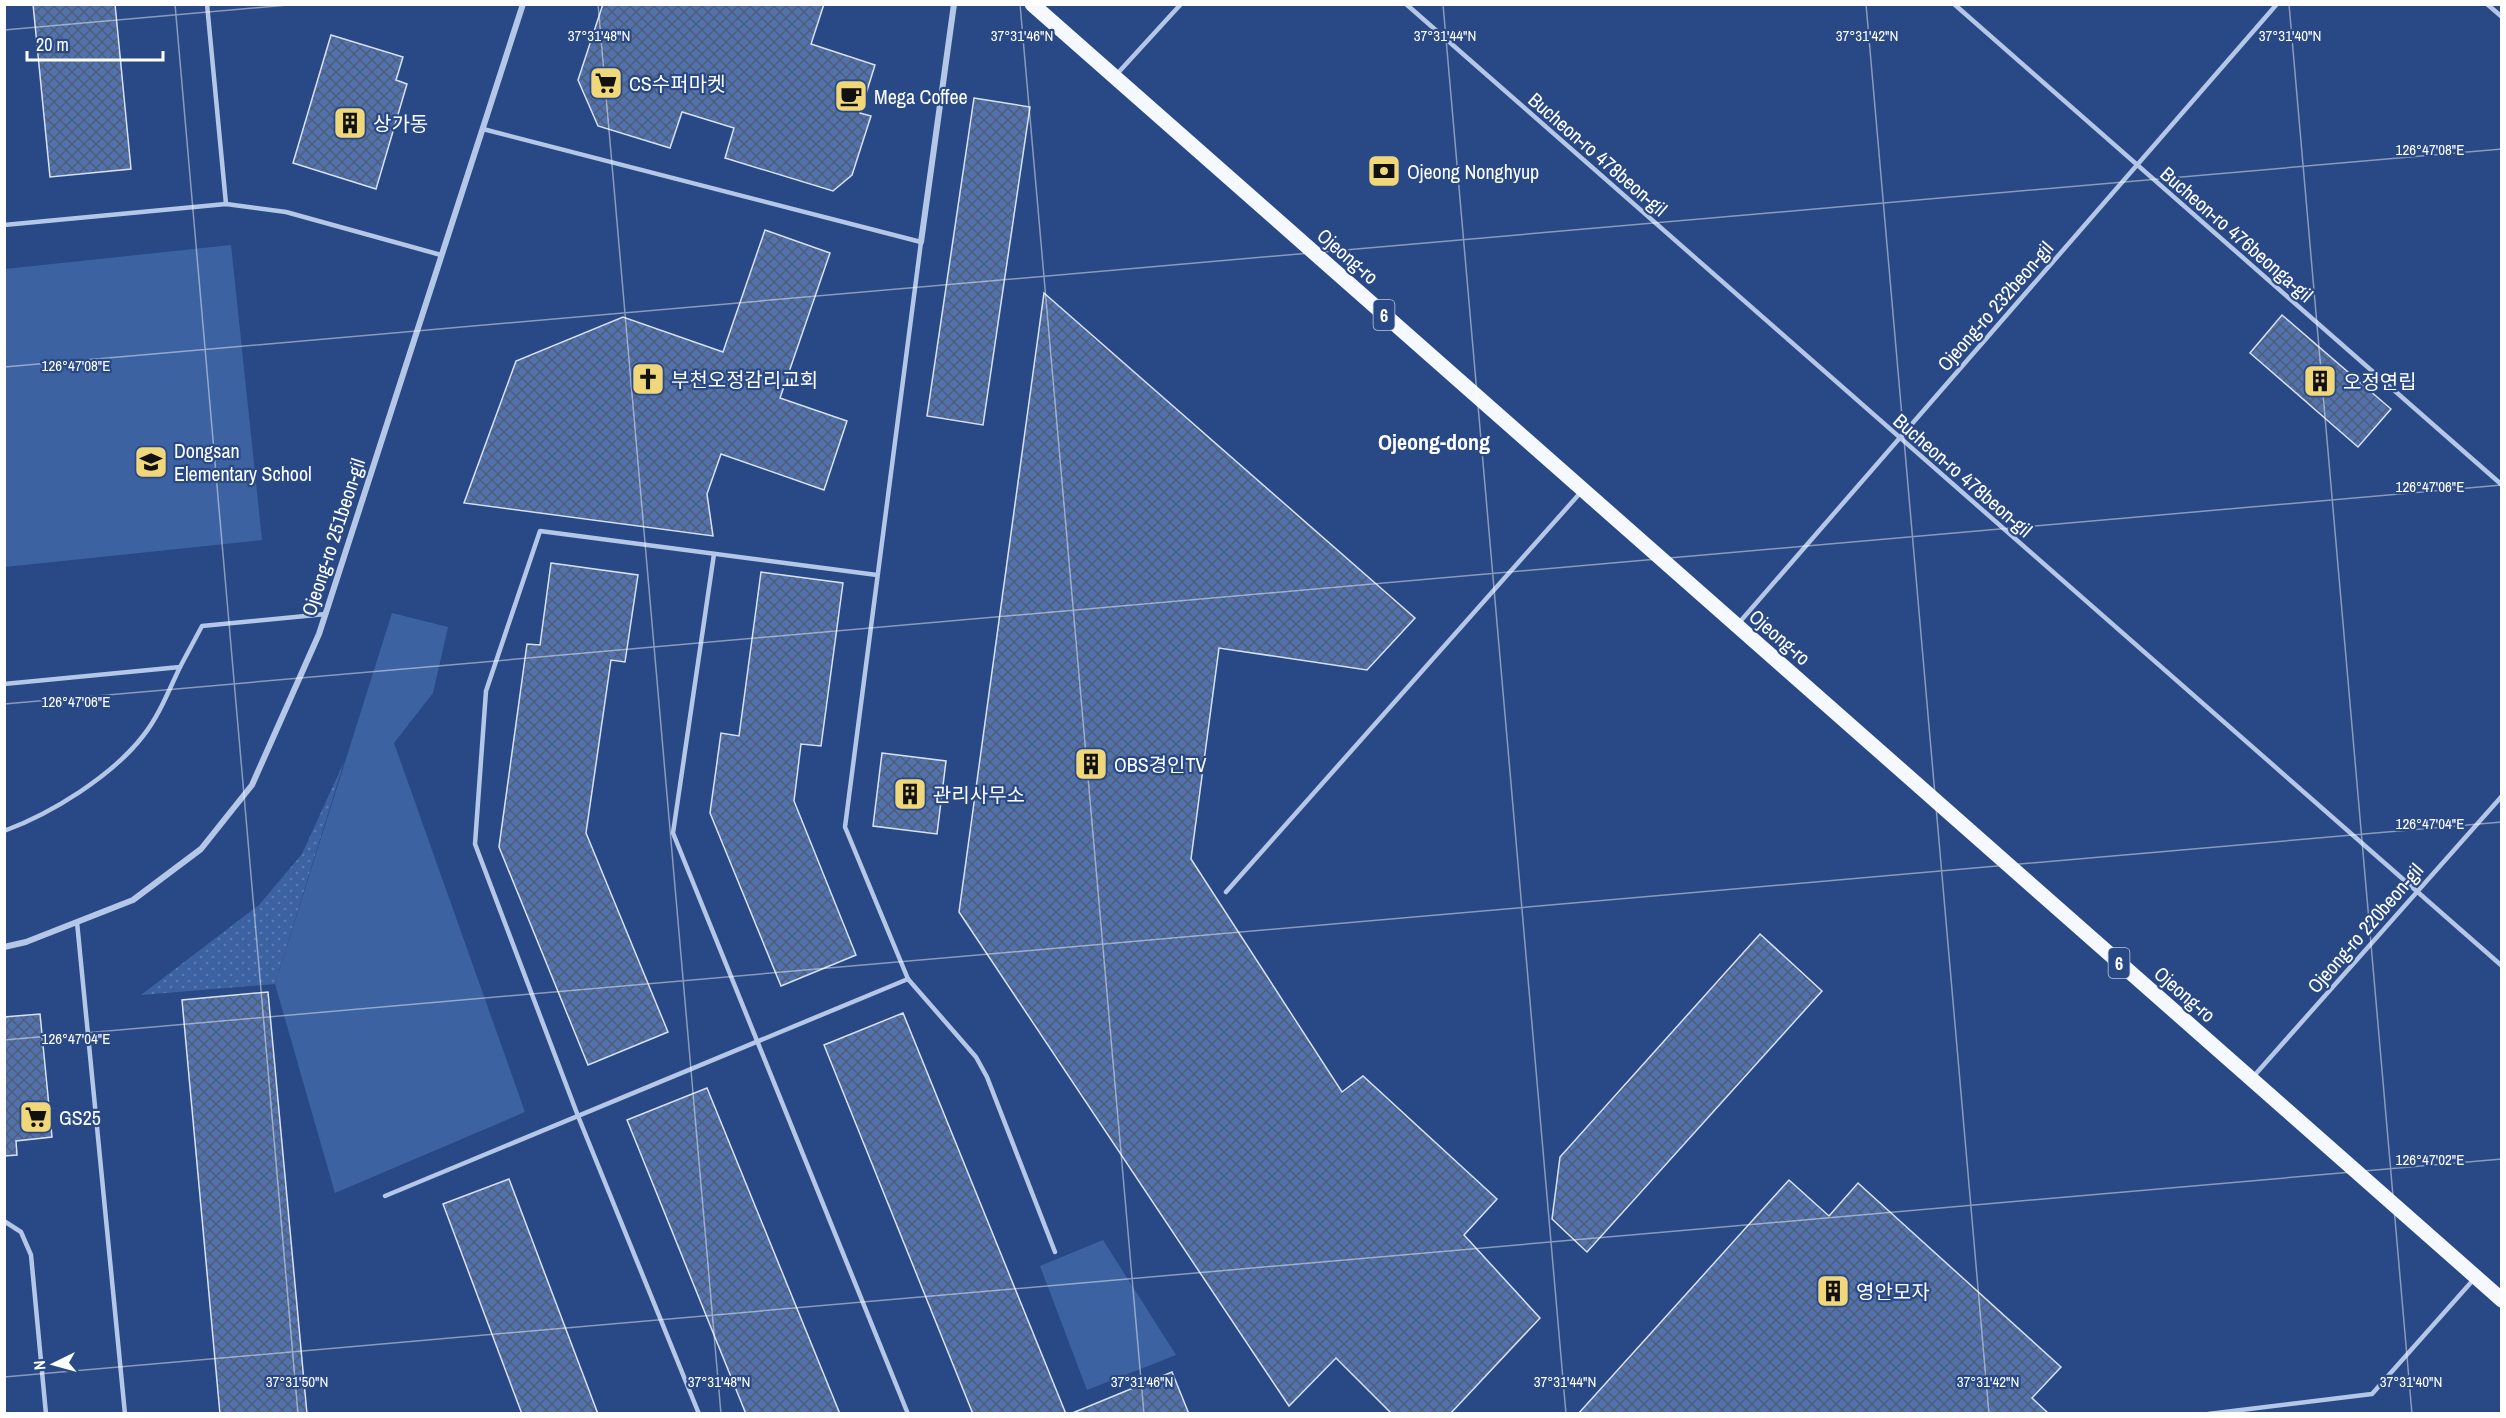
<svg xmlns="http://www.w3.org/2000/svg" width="2506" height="1418" viewBox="0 0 2506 1418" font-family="'Archivo Narrow','Noto Sans KR',sans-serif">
<defs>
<pattern id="grass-dots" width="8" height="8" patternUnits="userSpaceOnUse" patternTransform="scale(1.5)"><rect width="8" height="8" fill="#3d62a2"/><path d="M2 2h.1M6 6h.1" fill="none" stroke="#5a7ab0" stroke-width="1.8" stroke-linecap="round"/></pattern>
<pattern id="building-cross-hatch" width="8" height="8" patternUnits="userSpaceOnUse" patternTransform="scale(1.5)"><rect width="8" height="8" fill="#5172ad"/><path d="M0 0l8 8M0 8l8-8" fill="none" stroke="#4e5d78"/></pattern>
</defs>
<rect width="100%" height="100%" fill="#294986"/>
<path fill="url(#grass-dots)" d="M344 762 275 984 141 995 259 905 302 854Z"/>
<g fill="#3d62a2">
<path d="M231 245 262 540 5 567V269Z"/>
<path d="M392 613 448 627 433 693 394 743 525 1112 335 1193 275 984Z"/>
<path d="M1103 1240 1176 1355 1087 1390 1040 1266Z"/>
</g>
<g fill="url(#building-cross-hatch)" stroke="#d7e2f6" stroke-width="1.5">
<path d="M33 4H115L131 169 50 177Z"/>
<path d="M603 4H824L811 44 875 65 860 113 871 116 852 175 833 191 725 158 734 128 682 112 670 148 598 126 578 80Z"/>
<path d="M331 35 403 57 396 80 407 84 376 189 293 163Z"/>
<path d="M974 98 1030 107 983 425 927 416Z"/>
<path d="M765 230 830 253 780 398 847 421 824 490 721 454 707 494 713 536 464 503 516 361 623 317 723 352Z"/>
<path d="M1044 293 1415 618 1367 670 1219 648 1191 859 1342 1092 1363 1076 1497 1199 1464 1235 1540 1318 1450 1414H1392L1336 1358 1289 1406 959 912Z"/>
<path d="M2282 315 2391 409 2358 447 2250 353Z"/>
<path d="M551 563 638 575 625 662 611 660 586 833 668 1032 588 1065 499 847 527 644 540 645Z"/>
<path d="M761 572 843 583 821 746 801 744 794 801 856 955 781 986 710 813 721 733 739 736Z"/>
<path d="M882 753 946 761 937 834 873 826Z"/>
<path d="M1760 934 1822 991 1587 1252 1552 1219 1560 1157Z"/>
<path d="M268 992 307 1414H220L182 1000Z"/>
<path d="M903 1013 1066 1414H973L824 1045Z"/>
<path d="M40 1014 52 1137 16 1141 17 1155 4 1156V1017Z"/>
<path d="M707 1088 840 1414H746L627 1120Z"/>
<path d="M509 1179 598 1414H522L443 1204Z"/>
<path d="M1789 1180 1829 1216 1858 1183 2061 1367 2032 1398 2049 1414H1578Z"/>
<path d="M1172 1372 1189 1414H1070Z"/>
</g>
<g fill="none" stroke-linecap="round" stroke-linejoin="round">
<g stroke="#b4c7e7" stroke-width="4.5">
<path d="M207 4 226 204"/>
<path d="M1406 4 2502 966"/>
<path d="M1954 4 2502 485"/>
<path d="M2487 4 2502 17"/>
<path d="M1116 75 1181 4"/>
<path d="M4 225 226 204 286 212 441 255"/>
<path d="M714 554 673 833 908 1414"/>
<path d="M1738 624 2277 4"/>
<path d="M4 684 180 667 202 626 326 614"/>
<path d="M4 831C52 813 112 776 143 736 159 716 169 690 180 667"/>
<path d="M1226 892 1581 492"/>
<path d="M77 922 125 1414"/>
<path d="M908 979 976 1057 987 1077 1055 1252"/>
<path d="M2253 1077 2502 796"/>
<path d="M385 1196 908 979 845 827 921 242 483 129"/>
<path d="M4 1221 21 1232 31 1255 46 1414"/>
<path d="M699 1414 578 1116 475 844 486 691 540 531 877 575"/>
<path d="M2208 1414 2372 1394 2474 1279"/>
</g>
<g stroke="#b4c7e7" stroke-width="6">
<path d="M921 242 954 4"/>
<path d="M4 947 26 942 133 900 201 849 252 785 319 634 523 4"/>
</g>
<path stroke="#f5f8fe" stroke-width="15" d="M1032 4 2502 1300"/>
</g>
<path fill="none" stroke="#fff" stroke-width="1.5" stroke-opacity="0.45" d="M175 4 298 1414M598 4 721 1414M1020 4 1144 1414M1443 4 1566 1414M1866 4 1989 1414M2289 4 2412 1414M4 30 299 4M4 367 2502 149M4 704 2502 485M4 1040 2502 822M4 1377 2502 1159"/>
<defs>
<symbol id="supermarket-square" viewBox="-11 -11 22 22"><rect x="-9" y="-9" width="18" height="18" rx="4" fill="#efd77a" stroke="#294986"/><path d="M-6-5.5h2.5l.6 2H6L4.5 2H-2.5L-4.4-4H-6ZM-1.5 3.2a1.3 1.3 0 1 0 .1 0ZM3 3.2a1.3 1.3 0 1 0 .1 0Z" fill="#111"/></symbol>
<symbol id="cafe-square" viewBox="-11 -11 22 22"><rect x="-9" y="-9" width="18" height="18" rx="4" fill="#efd77a" stroke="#294986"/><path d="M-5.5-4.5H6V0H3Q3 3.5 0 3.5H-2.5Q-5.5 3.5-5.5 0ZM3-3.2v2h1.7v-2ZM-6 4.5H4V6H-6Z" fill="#111"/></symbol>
<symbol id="building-square" viewBox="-11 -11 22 22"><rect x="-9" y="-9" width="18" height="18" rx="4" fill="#efd77a" stroke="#294986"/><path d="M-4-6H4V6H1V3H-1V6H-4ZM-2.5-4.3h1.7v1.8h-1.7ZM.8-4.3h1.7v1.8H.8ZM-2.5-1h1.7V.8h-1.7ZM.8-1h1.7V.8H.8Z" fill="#111"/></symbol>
<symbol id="bank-square" viewBox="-11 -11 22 22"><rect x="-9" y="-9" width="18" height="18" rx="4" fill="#efd77a" stroke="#294986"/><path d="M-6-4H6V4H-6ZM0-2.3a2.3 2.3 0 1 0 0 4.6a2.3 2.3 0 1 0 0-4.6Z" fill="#111"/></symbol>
<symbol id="church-square" viewBox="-11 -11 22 22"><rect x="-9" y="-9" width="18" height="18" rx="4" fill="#efd77a" stroke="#294986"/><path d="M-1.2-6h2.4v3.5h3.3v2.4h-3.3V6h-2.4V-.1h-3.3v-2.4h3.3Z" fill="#111"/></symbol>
<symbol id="school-square" viewBox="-11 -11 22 22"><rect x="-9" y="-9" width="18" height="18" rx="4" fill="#efd77a" stroke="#294986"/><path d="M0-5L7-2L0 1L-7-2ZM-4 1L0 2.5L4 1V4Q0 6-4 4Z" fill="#111"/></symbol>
</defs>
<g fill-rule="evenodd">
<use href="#supermarket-square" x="587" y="64" width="38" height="38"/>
<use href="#cafe-square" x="832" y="77" width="38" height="38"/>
<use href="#building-square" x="331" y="104" width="38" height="38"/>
<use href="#bank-square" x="1365" y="152" width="38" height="38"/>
<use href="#church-square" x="629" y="360" width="38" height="38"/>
<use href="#building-square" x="2301" y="362" width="38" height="38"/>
<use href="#school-square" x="132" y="443" width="38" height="38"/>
<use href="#building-square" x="1072" y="745" width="38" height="38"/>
<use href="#building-square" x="891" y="775" width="38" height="38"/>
<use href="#supermarket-square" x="17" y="1098" width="38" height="38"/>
<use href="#building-square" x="1814" y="1272" width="38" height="38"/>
</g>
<g text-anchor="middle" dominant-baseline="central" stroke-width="4.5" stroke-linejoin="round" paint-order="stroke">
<g fill="#294986" stroke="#bfc8db" stroke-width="1.5">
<rect x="1373.5" y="300" width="21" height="30" rx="4.5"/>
<rect x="2108.5" y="948" width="21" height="30" rx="4.5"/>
</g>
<g font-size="18" font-weight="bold" fill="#fff">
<text x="1384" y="315">6</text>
<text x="2119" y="963">6</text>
</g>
<g font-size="20" fill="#fff" stroke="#294986" text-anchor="start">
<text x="629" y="83">CS수퍼마켓</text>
<text x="874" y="96">Mega Coffee</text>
<text x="373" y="123">상가동</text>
<text x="1407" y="171">Ojeong Nonghyup</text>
<text x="671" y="379">부천오정감리교회</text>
<text x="2343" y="381">오정연립</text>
<text x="174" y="450">Dongsan<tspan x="174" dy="23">Elementary School</tspan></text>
<text x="1114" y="764">OBS경인TV</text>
<text x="933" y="794">관리사무소</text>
<text x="59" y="1117">GS25</text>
<text x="1856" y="1291">영안모자</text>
</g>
<g font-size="20" fill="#fff" stroke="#294986">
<text transform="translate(1598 154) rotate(41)">Bucheon-ro 478beon-gil</text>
<text transform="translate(2237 234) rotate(41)">Bucheon-ro 476beonga-gil</text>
<text transform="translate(1348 256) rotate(41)">Ojeong-ro</text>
<text transform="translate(1995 306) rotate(-49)">Ojeong-ro 232beon-gil</text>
<text transform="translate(1963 475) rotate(41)">Bucheon-ro 478beon-gil</text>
<text transform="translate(333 537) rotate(-72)">Ojeong-ro 251beon-gil</text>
<text transform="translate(1780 637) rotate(41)">Ojeong-ro</text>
<text transform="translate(2365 928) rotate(-49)">Ojeong-ro 220beon-gil</text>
<text transform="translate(2185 994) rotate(41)">Ojeong-ro</text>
</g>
<g font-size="22" font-weight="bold" fill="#fff" stroke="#294986">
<text x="1434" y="442">Ojeong-dong</text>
</g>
</g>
<g font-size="15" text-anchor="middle" fill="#fff" stroke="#294986" stroke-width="4.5" stroke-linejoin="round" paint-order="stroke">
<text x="599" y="41">37°31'48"N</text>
<text x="1022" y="41">37°31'46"N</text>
<text x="1445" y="41">37°31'44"N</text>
<text x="1867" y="41">37°31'42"N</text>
<text x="2290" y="41">37°31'40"N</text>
<text x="2430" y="155">126°47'08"E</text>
<text x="76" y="371">126°47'08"E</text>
<text x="2430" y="492">126°47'06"E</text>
<text x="76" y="707">126°47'06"E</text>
<text x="2430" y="829">126°47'04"E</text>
<text x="76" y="1044">126°47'04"E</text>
<text x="2430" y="1165">126°47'02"E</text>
<text x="297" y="1387">37°31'50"N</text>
<text x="719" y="1387">37°31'48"N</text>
<text x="1142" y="1387">37°31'46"N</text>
<text x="1565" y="1387">37°31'44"N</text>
<text x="1988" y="1387">37°31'42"N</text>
<text x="2411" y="1387">37°31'40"N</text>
</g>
<rect width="2506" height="1418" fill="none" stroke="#ffffff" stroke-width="12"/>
<g transform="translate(54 1364) rotate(265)" stroke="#294986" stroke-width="4.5" paint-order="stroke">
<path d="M0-4.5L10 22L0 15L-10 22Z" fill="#ffffff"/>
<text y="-9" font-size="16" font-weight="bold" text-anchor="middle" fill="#ffffff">N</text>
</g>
<path d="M27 51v9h136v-9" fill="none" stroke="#ffffff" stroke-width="3"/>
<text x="36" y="51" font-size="18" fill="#ffffff" stroke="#294986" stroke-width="4.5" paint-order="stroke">20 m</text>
</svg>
